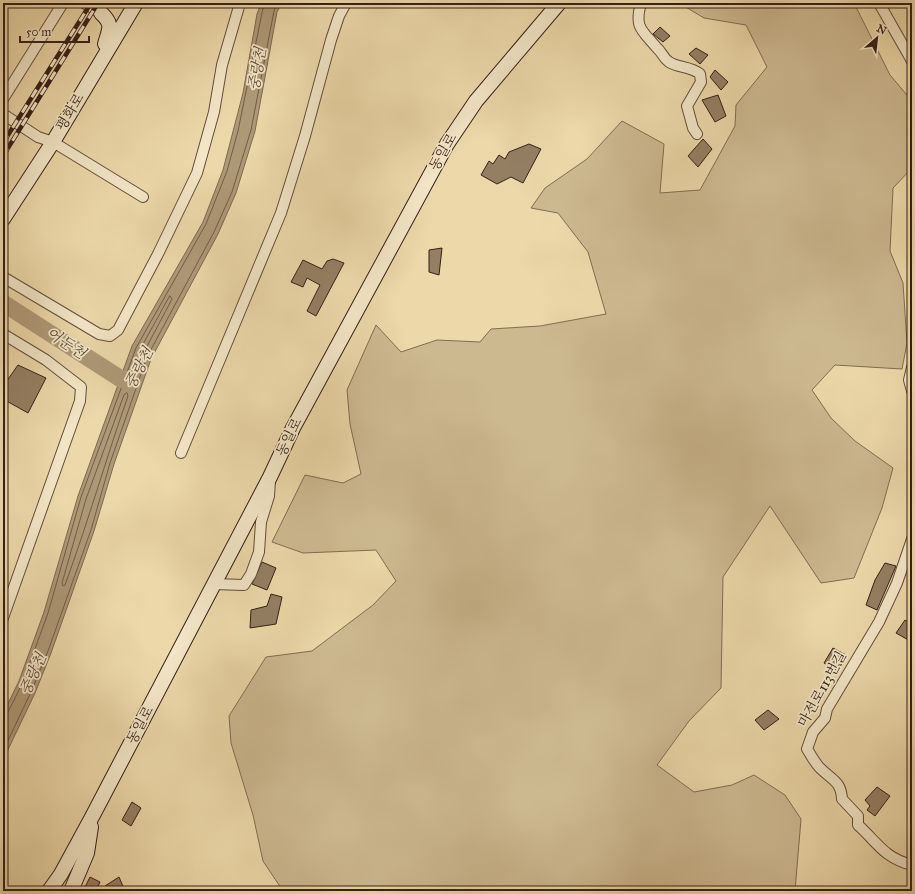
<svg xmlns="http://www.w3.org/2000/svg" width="915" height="894" viewBox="0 0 915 894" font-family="'IM FELL Great Primer','Noto Serif KR',serif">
<rect width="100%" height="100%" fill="#ecd8a9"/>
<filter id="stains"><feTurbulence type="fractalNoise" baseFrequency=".005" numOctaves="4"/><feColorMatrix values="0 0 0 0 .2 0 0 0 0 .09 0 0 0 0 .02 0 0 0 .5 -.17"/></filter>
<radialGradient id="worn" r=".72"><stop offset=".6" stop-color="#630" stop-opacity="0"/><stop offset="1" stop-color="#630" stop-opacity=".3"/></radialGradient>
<path fill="#cdb990" stroke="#816c54" d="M679 3H854L890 75 912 101V168L893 188 890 251 903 283 907 343 902 369 835 365 812 390 831 418 855 441 893 468 882 508 854 578 821 583 770 506 723 577 721 688 689 721 657 765 694 792 732 785 754 775 785 795 801 819 795 891H283L263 861 253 815 231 743 229 716 266 657 312 651 373 605 396 581 376 550 303 553 272 542 305 475 343 483 361 474 350 424 347 390 376 325 401 352 437 340 480 342 491 329 540 326 606 314 588 252 558 213 531 208 545 188 587 159 622 121 664 144 660 193 700 190 735 126 736 105 767 67 746 25 704 18Z"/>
<path fill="#ae9977" stroke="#7e6851" d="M261 3H282L277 12 255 131 236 193 218 234 151 359 114 464 94 531 51 653 35 693 3 760V714L19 681 44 612 78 496 132 346 203 222 223 170 243 93 257 14Z"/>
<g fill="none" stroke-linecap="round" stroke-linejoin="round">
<g stroke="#725c47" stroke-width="1">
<path d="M170 296 172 299 143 354 140 355V350Z"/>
<path d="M127 393 128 396C106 459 88 522 65 585L63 586 62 583 86 499 124 395Z"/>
<path d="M3 714 8 712 23 682 48 613 81 497 136 348 206 224 227 171 238 131 264 3"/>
<path d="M3 751 31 692 48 651 91 530 110 463 147 357 214 232 232 192 251 130 274 11 277 3"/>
</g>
<path stroke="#ae9977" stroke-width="17" d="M3 303 121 379 131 382"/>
</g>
<g fill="#947f63" stroke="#351f17">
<path d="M660 27 670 36 663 42 653 34Z"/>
<path d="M696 48 708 55 700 64 689 54Z"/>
<path d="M715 70 728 82 721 90 710 77Z"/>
<path d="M718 95 726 116 715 122 702 100Z"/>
<path d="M703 139 712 149 698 167 688 156Z"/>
<path d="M529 144 541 149 523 183 511 177 497 184 481 175 489 161 493 164 499 155 505 159 509 152Z"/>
<path d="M442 248 439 275 429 272V250Z"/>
<path d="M333 259 344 263 316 316 307 311 320 285 307 278 303 287 291 282 303 260 322 269 327 261Z"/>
<path d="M18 365 46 378 28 413 3 399V393L8 383 6 382Z"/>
<path d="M262 562 276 568 267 590 252 584Z"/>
<path d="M885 563 896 566 877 610 866 605 875 580Z"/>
<path d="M271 594 282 597 276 624 250 628 251 610 267 606Z"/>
<path d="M905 620 912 625V642L896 633Z"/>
<path d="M833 648 846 655 838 671 824 663Z"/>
<path d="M768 710 779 719 764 730 755 720Z"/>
<path d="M877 787 890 796 875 816 867 810 870 806 865 800Z"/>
<path d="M132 802 141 808 131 826 122 820Z"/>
<path d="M90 877 100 882 96 891H83Z"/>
<path d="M119 877 125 891H108L105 886Z"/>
</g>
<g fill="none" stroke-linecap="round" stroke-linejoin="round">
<defs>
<g id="street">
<path d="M84 3 101 13"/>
<path d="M641 3C634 28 642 30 657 48 662 52 663 58 669 62 678 68 690 66 700 74L701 82 687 106 693 128 697 134"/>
<path d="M879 3 912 61"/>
<path d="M3 99 63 3"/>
<path d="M3 114 38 137 53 142 143 197"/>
<path d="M3 277 99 334 110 336 118 330 158 254 197 173 214 112 222 65 240 3"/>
<path d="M3 334 46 360 81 387 80 401 3 618"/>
<path d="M912 367 909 380 912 391"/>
<path d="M181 453 281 213 305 136 331 40 339 16 346 3"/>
<path d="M912 539 897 583 879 622 827 709 825 718 813 732 807 749C811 755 815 763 820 768 832 780 841 781 842 799L858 816V825C877 842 884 858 912 865"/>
<path d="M214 584 244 585 251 574 259 552 261 522 269 496 270 481"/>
</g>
<g id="secondary">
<path d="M101 13C114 25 109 29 105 44"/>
<path d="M3 219 53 142 136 3"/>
<path d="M49 891 61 874 92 817 270 477 293 428 447 144 476 101 559 3"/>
<path d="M71 891 87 853 91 827"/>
</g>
</defs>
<use href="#street" stroke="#634d3c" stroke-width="12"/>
<use href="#secondary" stroke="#351f17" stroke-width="16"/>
<use href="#street" stroke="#f3e6c7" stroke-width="10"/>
<use href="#secondary" stroke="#f3e6c7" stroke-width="14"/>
<defs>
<g id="rail">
<path d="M3 143 91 3"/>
<path d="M3 156 98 3"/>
</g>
</defs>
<use href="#rail" stroke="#351f17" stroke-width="4.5"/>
<use href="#rail" stroke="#f3e6c7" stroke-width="3" stroke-dasharray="9" stroke-linecap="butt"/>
</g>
<g text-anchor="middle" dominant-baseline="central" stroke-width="3.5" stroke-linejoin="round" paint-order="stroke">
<g font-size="14" fill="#351f17" stroke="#f3e6c7">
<text transform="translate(70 112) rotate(-59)">평화로</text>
<text transform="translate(443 152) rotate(-60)">동일로</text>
<text transform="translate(289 437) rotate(-64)">동일로</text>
<text transform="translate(822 689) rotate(-61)">마전로113번길</text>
<text transform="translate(140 725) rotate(-62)">동일로</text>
</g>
<g font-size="15" font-style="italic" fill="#5f4a39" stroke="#f3e6c7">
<text transform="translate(257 69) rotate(-80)">중랑천</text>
<text transform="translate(66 343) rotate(33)">어둔천</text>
<text transform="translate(139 368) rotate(-63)">중랑천</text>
<text transform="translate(33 674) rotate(-66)">중랑천</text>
</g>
</g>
<rect width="915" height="894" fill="none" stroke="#ecd8a9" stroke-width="16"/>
<rect x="4" y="4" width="907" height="886" fill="none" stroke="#351f17" stroke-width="2"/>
<rect x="8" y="8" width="899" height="878" fill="none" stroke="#351f17"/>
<g transform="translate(877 38) rotate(28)" stroke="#f3e6c7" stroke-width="3" paint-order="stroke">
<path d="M0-3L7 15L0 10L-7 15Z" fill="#351f17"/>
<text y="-6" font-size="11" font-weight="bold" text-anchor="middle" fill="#351f17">N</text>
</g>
<path d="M20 36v6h69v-6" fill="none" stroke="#351f17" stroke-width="2"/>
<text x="26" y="36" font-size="12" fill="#351f17" stroke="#f3e6c7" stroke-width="3" paint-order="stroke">50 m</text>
<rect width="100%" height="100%" filter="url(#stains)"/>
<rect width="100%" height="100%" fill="url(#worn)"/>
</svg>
